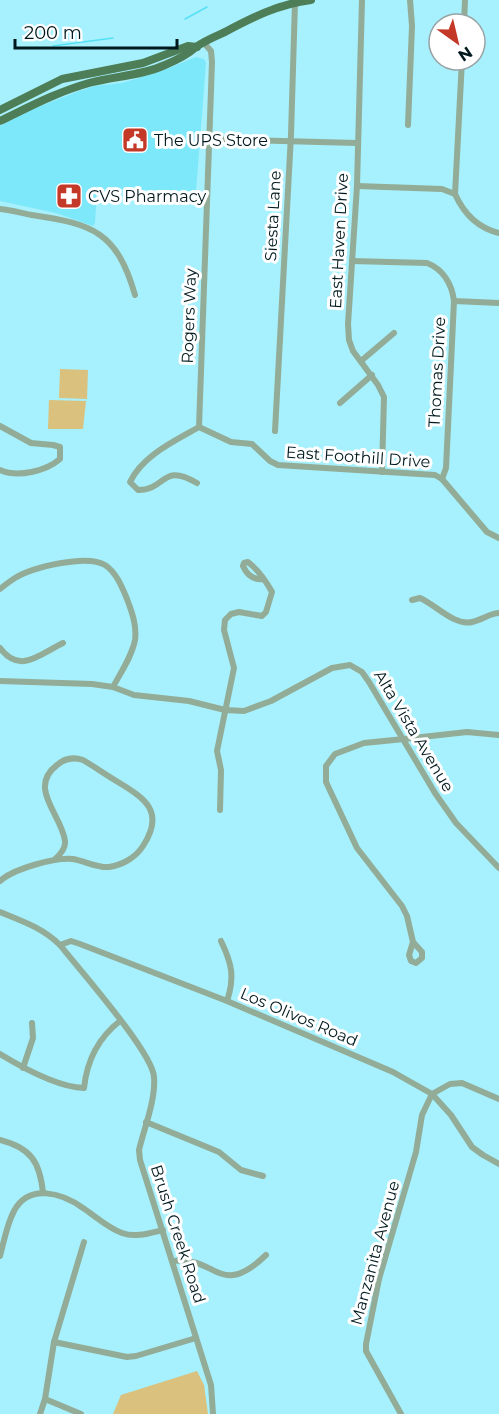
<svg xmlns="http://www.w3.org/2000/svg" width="499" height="1414" viewBox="0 0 499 1414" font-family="Montserrat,sans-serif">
<rect width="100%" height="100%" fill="#a7f0fd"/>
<path fill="#7de8fa" d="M196 57 204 59 206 63 196 191 97 189 95 223 93 226 56 213 0 201V126L23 113 79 91 95 86 122 83 159 72Z"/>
<g fill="#dac17d">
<path d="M60 369 88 370 87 399 59 398Z"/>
<path d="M49 400 86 401 83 429H48Z"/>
<path d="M197 1371 204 1385 208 1414H113L121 1395Z"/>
</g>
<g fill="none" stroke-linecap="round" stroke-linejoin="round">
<g stroke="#56e0f6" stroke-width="1.5">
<path d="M185 19 207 7"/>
<path d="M53 46 113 38"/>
</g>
<g stroke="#92ac97" stroke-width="6">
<path d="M362 0 357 186 348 324 349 340 353 351 378 385 384 397 382 472"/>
<path d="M464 24 465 0"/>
<path d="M408 125 412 26 410 0"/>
<path d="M209 139 357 143"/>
<path d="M357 186 442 189 455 194"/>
<path d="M455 194 462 60"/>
<path d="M455 194C464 214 478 228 499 233"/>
<path d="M0 209C11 210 21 213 32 215 93 224 117 232 135 295"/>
<path d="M352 261 427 263C443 269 452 284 454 301L446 468 442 479"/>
<path d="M454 301 499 303"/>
<path d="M361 361 394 333"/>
<path d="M340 403 372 375"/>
<path d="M0 426 31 443 53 445 60 447V459C46 471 18 478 0 470"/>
<path d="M199 427 212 62 211 51 204 43"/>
<path d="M199 427 231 442 252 444 270 461 278 465 435 475 442 479 487 532 499 538"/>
<path d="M275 431 291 135 295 2"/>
<path d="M197 483C161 462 167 490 138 490L130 482C143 455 175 441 199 427"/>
<path d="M0 589C5 585 10 581 15 578 33 567 87 554 105 565 116 572 122 587 127 599 132 612 137 626 135 640 132 656 121 672 113 687"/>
<path d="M412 600 420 598C436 605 454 626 472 622 482 620 490 613 499 613"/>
<path d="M0 648C20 675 40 654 63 643"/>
<path d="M0 681 92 684 113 687 134 695 189 701 225 710 244 711 271 701 332 668 350 665 362 672 369 682 435 793 456 823 499 868"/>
<path d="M220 810 221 770 217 751 234 668 224 630 225 620 231 614 239 612 262 616 266 612 272 592C266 581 257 569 248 562L244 563 243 566C247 575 254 580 263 579"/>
<path d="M0 881C13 869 55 857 73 859 85 861 97 868 109 867 123 865 136 857 143 846 165 812 146 799 118 782 106 775 95 767 83 760 74 757 65 758 57 765 27 788 62 815 65 841 66 849 60 855 54 860"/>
<path d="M0 912C22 921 43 928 60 945 79 969 153 1053 154 1077 156 1099 144 1129 139 1150L140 1160 211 1385 213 1414"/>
<path d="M221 941C232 964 235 977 227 1001"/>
<path d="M413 942 409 955 411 961 416 963 422 958V952L413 942 407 916 402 906 357 848 326 782V766L335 754 364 743 404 739 467 732 499 735"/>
<path d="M60 945 71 941 80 944 227 1001 393 1072 432 1094 451 1115 472 1147 483 1155 499 1164"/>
<path d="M0 1054C23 1068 57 1087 84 1088 87 1060 98 1038 120 1021"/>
<path d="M23 1068 33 1038 32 1023"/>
<path d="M146 1122 219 1152 241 1170 263 1176"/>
<path d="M0 1140C31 1148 40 1162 43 1193"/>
<path d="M0 1256C4 1241 7 1224 14 1211 29 1183 62 1193 83 1208 95 1216 108 1228 122 1233 135 1238 150 1233 163 1230"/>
<path d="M173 1261C217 1255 219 1300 266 1255"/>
<path d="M54 1342 127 1357 136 1356 196 1338"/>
<path d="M45 1399 81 1414"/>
<path d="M40 1414 45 1399 54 1342 84 1242"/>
<path d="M401 1414 366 1351V1344L379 1279 416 1152 422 1115 432 1094 450 1084 462 1083 499 1099"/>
</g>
<g stroke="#4e7e58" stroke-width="8">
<path d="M0 110 62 79 143 63 188 46 197 47"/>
<path d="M0 121C29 107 57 92 89 83 114 76 141 76 165 65 177 60 187 55 196 47 204 41 216 36 225 32 253 17 279 4 311 0"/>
</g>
</g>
<defs>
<symbol id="civic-square" viewBox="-11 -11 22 22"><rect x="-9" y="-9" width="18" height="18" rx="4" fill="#c43828" stroke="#fff"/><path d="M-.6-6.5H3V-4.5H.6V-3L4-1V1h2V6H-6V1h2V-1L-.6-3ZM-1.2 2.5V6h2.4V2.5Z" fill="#fff"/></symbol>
<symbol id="pharmacy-square" viewBox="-11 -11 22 22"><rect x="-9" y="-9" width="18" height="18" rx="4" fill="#c43828" stroke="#fff"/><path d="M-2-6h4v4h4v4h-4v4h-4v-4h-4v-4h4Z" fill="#fff"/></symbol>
</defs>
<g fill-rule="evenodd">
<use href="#civic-square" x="120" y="125" width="30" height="30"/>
<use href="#pharmacy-square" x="54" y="181" width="30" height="30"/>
</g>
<g text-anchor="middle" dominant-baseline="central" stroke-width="6" stroke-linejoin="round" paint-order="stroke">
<g font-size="16" fill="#00191e" stroke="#fff" text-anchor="start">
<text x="154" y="140">The UPS Store</text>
<text x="88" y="196">CVS Pharmacy</text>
</g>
<g font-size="16" fill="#00191e" stroke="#fff">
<text transform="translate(273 216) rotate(-87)">Siesta Lane</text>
<text transform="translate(339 241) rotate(-87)">East Haven Drive</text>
<text transform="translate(189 316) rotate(-88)">Rogers Way</text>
<text transform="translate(437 372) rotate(-87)">Thomas Drive</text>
<text transform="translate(358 457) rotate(4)">East Foothill Drive</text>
<text transform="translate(414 731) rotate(59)">Alta Vista Avenue</text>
<text transform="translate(299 1017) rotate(23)">Los Olivos Road</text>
<text transform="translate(178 1234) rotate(72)">Brush Creek Road</text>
<text transform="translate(375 1253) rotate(-75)">Manzanita Avenue</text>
</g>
</g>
<g transform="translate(457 42) rotate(146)"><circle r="28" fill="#ffffff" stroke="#99a3a5" stroke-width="1.5"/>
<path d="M0-4.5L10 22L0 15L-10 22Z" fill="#c43828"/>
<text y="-9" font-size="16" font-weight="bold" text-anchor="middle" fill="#00191e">N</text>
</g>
<path d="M15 39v9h162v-9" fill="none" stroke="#00191e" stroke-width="3"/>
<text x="24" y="39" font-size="18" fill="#00191e" stroke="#ffffff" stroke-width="4.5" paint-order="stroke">200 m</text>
</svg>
